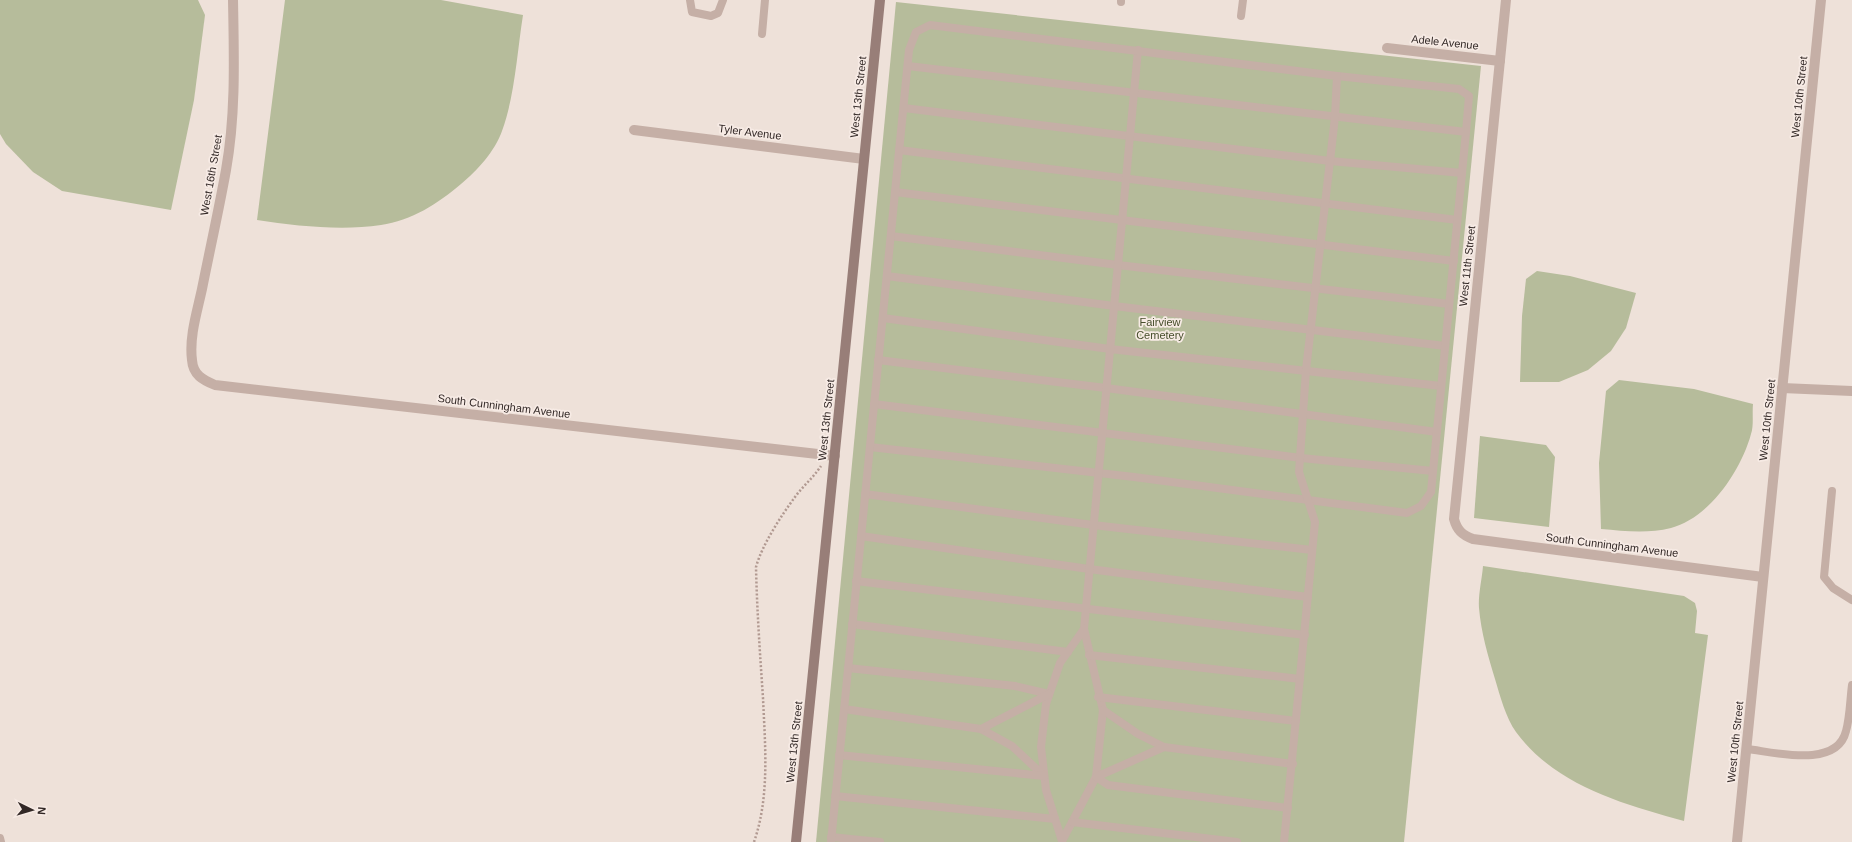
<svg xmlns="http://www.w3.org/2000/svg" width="1852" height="842" viewBox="0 0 1852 842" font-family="Helvetica,sans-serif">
<rect width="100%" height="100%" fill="#eee1d9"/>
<g fill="#b6bc9b">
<path d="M0 0H198L205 15 194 100 171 210 62 191 33 172 6 144 0 134Z"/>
<path d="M285 0H441L523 15C517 53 515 95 502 131 495 151 477 171 461 184 439 203 411 221 381 225 341 231 297 226 257 220Z"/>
<path d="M896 2 1481 66 1404 842H816Z"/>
<path d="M1537 271 1570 276 1636 293 1626 328 1611 351 1588 370 1559 382H1520L1522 316 1526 279Z"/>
<path d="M1619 380 1694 389 1753 404C1752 414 1754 425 1751 434 1741 471 1709 518 1671 528 1647 534 1624 531 1601 529L1599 463 1606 391Z"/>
<path d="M1480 436 1546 445 1555 457 1549 527 1474 518Z"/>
<path d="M1483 566 1684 596 1695 603 1697 611 1695 633 1708 635 1684 821C1623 804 1556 786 1516 732 1506 718 1500 696 1495 679 1488 656 1481 632 1479 608 1478 595 1482 579 1483 566Z"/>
</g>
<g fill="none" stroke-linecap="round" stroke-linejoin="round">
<path stroke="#b19991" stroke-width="2.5" stroke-dasharray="2 2" stroke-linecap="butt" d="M754 842C770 796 765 745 763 698 760 654 757 611 756 567 762 545 781 516 795 497 803 486 813 478 821 466"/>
<g stroke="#c5afa6" stroke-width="8">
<path d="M690 0 692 12 711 16 718 13 723 0"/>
<path d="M1121 2V0"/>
<path d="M1241 16 1243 0"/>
<path d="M762 34 765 0"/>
<path d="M1337 76 1459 89 1469 96 1466 132"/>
<path d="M904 108 1330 161 1462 173"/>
<path d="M899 150 1457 220"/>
<path d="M895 192 1454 261"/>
<path d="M891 236 1118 265 1449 304"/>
<path d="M887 276 1114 306 1445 346"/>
<path d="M883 318 1110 349 1441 386"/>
<path d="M878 360 1106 388 1437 432"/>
<path d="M874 404 1301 458 1433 471"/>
<path d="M870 447 1134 477 1407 513 1421 506 1431 492 1466 132 908 66"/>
<path d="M1832 491 1824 577 1833 588 1852 600"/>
<path d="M865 494 1093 525 1312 550"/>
<path d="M861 536 1089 569 1308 597"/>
<path d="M856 581 1305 635"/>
<path d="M852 624 1068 652"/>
<path d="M1084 629 1138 50"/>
<path d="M1084 629 1103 710 1096 777 1062 841 1046 790 1041 747 1046 704 1060 663Z"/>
<path d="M1089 655 1300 679"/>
<path d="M848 668 1015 686 1049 694"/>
<path d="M1098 697 1296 721"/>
<path d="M844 709 981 729 1012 746 1044 776"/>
<path d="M1103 710 1138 734 1164 747"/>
<path d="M981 729 1049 694"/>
<path d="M1747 749C1774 752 1837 769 1846 731 1850 717 1850 700 1852 685"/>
<path d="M839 755 1044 776"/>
<path d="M835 796 1055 819"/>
<path d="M1288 808 1108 785 1096 777 1164 747 1293 764"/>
<path d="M1072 822 1237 842"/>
<path d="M831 837 880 842"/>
<path d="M0 838 1 842"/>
<path d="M831 842 909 50 916 32 930 25 1337 76 1335 117 1306 370 1299 472 1315 522 1284 842"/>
</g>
<g stroke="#c5afa6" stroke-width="10">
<path d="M233 0C234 56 236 114 226 170 219 209 210 249 202 289 197 312 189 337 192 360 193 375 203 380 215 385L835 456"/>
<path d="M1506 0 1454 519C1457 530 1462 535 1473 539L1763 577"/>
<path d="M1387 48 1500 61"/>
<path d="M634 130 864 159"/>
<path d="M1782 388 1852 391"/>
<path d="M1737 842 1821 0"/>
</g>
<path stroke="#987e78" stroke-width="10" d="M796 842 880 0"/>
</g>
<g text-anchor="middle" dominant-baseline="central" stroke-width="3.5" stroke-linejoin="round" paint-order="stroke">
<g font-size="11" fill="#322826" stroke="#f7ebe5">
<text transform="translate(1445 42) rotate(6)">Adele Avenue</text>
<text transform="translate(858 97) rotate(-84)">West 13th Street</text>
<text transform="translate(1799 97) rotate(-84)">West 10th Street</text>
<text transform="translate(750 132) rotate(7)">Tyler Avenue</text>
<text transform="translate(211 175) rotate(-80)">West 16th Street</text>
<text transform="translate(1467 266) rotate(-84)">West 11th Street</text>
<text transform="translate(504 406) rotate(7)">South Cunningham Avenue</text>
<text transform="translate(826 420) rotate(-84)">West 13th Street</text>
<text transform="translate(1767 420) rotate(-84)">West 10th Street</text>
<text transform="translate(1612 545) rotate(7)">South Cunningham Avenue</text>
<text transform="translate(794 742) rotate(-84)">West 13th Street</text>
<text transform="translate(1735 742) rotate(-84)">West 10th Street</text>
</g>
<g font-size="11" fill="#474e2c" stroke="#f7ebe5">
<text x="1160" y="322">Fairview<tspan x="1160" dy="13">Cemetery</tspan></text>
</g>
</g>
<g transform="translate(32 810) rotate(95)" stroke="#f7ebe5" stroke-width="3" paint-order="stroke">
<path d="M0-3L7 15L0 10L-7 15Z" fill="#322826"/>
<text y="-6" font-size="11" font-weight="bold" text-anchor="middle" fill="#322826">N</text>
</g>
</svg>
